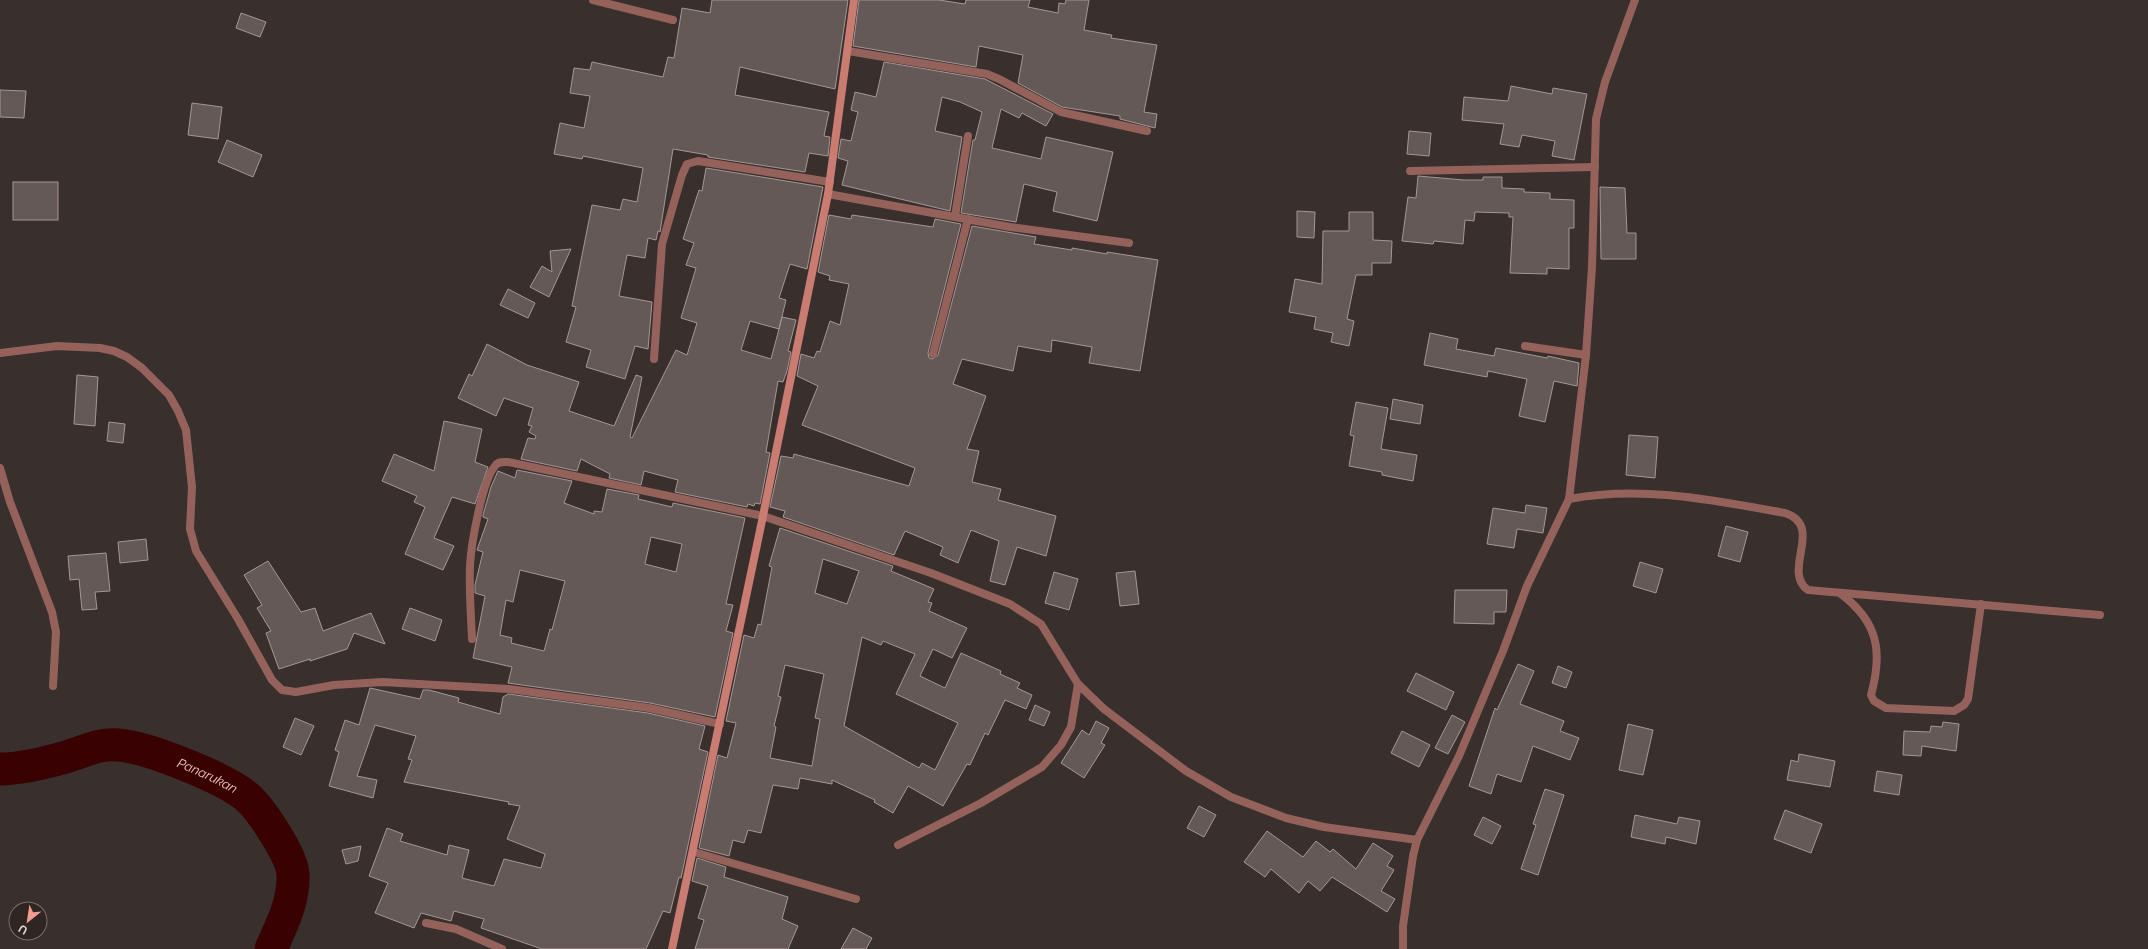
<svg xmlns="http://www.w3.org/2000/svg" width="2148" height="949" viewBox="0 0 2148 949" font-family="Raleway,sans-serif">
<rect width="100%" height="100%" fill="#392f2d"/>
<g fill="none" stroke-linecap="round" stroke-linejoin="round">
<path stroke="#3a0102" stroke-width="33" id="s1" d="M0 769C21 769 45 763 66 757 83 752 100 743 118 745 147 747 225 778 247 797 261 809 292 856 293 874 294 902 282 924 271 949"/>
</g>
<g fill="#655957" stroke="#a49795" fill-rule="evenodd">
<path d="M712 0H848L835 89 740 67 735 95 829 112 824 136 830 137 828 156 809 153 805 172 708 157V155L673 149 660 232 658 231 656 240 648 238 645 258 627 255 619 296 652 302 648 349 635 346 625 379 586 367 591 350 566 342 576 307 572 306 592 205 620 210 623 199 637 202 643 168 583 156 582 159 554 154 560 123 584 128 590 96 570 93 574 68 590 70 592 62 663 77 668 57 674 58 682 8 710 13Z"/>
<path d="M859 0H939L965 4 966 0H1030L1028 7 1058 13 1059 3 1065 4 1066 0H1089L1084 30 1112 35 1111 38 1157 45 1144 112 1157 114 1155 128 1120 119V116L1062 107 1018 83 1023 55 979 46 976 67 853 46Z"/>
<path d="M241 13 266 22 260 37 236 28Z"/>
<path d="M884 62 985 79 1053 114 1046 126 1022 113 1019 118 1001 109 992 148 1041 159 1046 137 1113 152 1097 221 1053 211 1057 192 1024 184 1016 222 961 213 973 140H975L982 112 960 102 942 97 935 131 962 137 950 211 842 185 848 161 838 158 841 139 851 141 858 112 851 110 855 92 876 97Z"/>
<path d="M1511 86 1552 94 1553 88 1587 94 1574 160 1552 156 1555 141 1522 135 1519 147 1500 144 1504 124 1462 120 1464 97 1508 101Z"/>
<path d="M0 90 26 91 24 118 0 117Z"/>
<path d="M192 103 222 107 218 139 188 135Z"/>
<path d="M1409 131 1431 133 1429 156 1407 154Z"/>
<path d="M227 140 262 155 253 177 218 162Z"/>
<path d="M706 168 823 187 807 269 790 264 779 298 786 300 779 329 782 317 796 320 788 351 791 352 787 371 783 382 778 381 766 452 770 453 760 504 755 503 754 506 748 504 747 507 675 492 678 480 644 471 641 485 609 478 610 474 581 459 577 471 521 459 528 438 535 439 536 436 529 432 532 426 528 425 533 408 504 398 496 416 458 398 469 374 472 376 487 344 527 365 579 382 569 411 614 426 636 375 642 377 630 437 632 438 676 350 687 355 697 323 681 318 696 268 686 265 694 243 683 239 699 190 702 191ZM750 321 779 329 771 359 741 350Z"/>
<path d="M1418 176 1464 180H1483V177H1502V188L1524 189V192L1550 193V199L1574 200V228H1569V269L1547 268V274L1510 273 1513 217H1509V213L1475 212 1474 221 1465 220 1463 244 1434 241 1433 244 1402 241 1408 197 1416 198Z"/>
<rect x="13" y="182" width="45" height="38"/>
<path d="M1600 187 1625 188 1627 233H1636V259H1601Z"/>
<path d="M1297 211 1315 212 1314 238 1297 237Z"/>
<path d="M1349 212H1373V240L1392 241 1391 263H1372V275H1356L1347 319 1354 321 1349 346 1331 342 1333 333 1314 329 1316 317 1289 312 1295 279 1322 284 1323 231H1349Z"/>
<path d="M829 215 851 219 852 215 933 227 935 219 961 224 928 353 929 358 932 359 938 355 972 226 1036 237 1034 244 1072 250V248L1107 254V252L1158 260 1140 371 1089 363 1092 347 1052 340 1051 352 1018 346 1013 371 962 359 953 384 986 396 967 449 979 451 972 482 1001 489 998 500 1056 516 1046 556 1017 547 1005 585 990 581 999 541 971 530 958 563 940 555 943 547 905 531 894 555 783 517 785 511 770 507 781 456 793 458 794 454 909 486 915 468 802 425 818 386 797 376 801 354 814 358 817 351 820 352 830 321 840 325 849 284 829 280 830 276 818 272Z"/>
<path d="M571 249 549 297 530 287 542 266 552 272 550 251Z"/>
<path d="M508 289 535 303 528 318 500 305Z"/>
<path d="M1430 333 1458 339 1456 349 1494 356 1496 348 1547 358 1548 356 1579 363 1577 386 1554 381 1545 422 1519 416 1527 379 1488 371 1487 377 1424 365Z"/>
<path d="M77 375 98 377 95 426 74 424Z"/>
<path d="M1393 399 1423 405 1420 424 1390 419Z"/>
<path d="M1356 402 1388 408 1381 449 1417 455 1413 481 1382 475V472L1349 466 1354 436 1350 435Z"/>
<path d="M444 421 482 429 475 462 488 467 475 504 452 497 434 538 454 546 443 570 405 554 425 507 414 502 417 496 382 481 394 454 434 471Z"/>
<path d="M109 422 125 424 123 443 107 441Z"/>
<path d="M1629 435 1658 437 1655 478 1626 475Z"/>
<path d="M517 470 572 481 564 503 594 514V511L602 512 607 489 639 495 638 499 672 507 673 503 745 518 726 604 733 605 726 631 733 633 715 717 650 703 508 683 512 667 473 658 485 596 475 593V585L483 552 477 550 478 547 488 519 483 517V515L491 487 498 471 515 478ZM651 537 682 544 676 572 645 564ZM520 570 565 581 552 630 550 629 544 651 511 643 512 638 500 635 506 600 513 602Z"/>
<path d="M1526 505 1547 508 1543 533 1517 529 1514 548 1487 544 1493 508 1525 513Z"/>
<path d="M1726 526 1748 532 1740 562 1718 556Z"/>
<path d="M780 528 890 565 893 566 891 571 934 589 928 602 932 603 929 611 967 628 952 658 933 649 920 676 945 688 961 653 1001 671 1000 674 1020 683 1017 688 1032 695 1026 709 1005 700 988 735 985 733 970 765 967 764 943 806 908 786 893 813 874 802 875 800 832 780V784L800 778 798 789 773 785 761 833 748 830 744 843 733 840 729 856 699 848 718 755 727 758 736 723 726 721 744 635 754 638 758 624 761 625 772 567 769 566ZM823 559 859 571 847 604 815 593ZM862 637 881 645 883 641 915 654 896 694 958 723 935 770 922 763 919 768 844 726ZM785 665 824 674 815 718 820 719 812 766 770 758 776 727 774 726 781 697 778 696Z"/>
<path d="M146 539 148 560 120 563 118 542Z"/>
<path d="M106 553 110 591 95 592 97 609 82 610 79 579 70 580 68 556Z"/>
<path d="M268 561 301 612 315 608 323 631 371 613 385 644 354 633 347 649 310 661V659L279 669 266 633 271 631 257 608 262 605 244 575Z"/>
<path d="M1640 562 1663 569 1656 593 1633 586Z"/>
<path d="M1135 571 1139 604 1120 606 1116 573Z"/>
<path d="M1054 572 1078 579 1069 610 1045 603Z"/>
<path d="M1455 590H1507L1506 612H1494V624L1454 623Z"/>
<path d="M410 608 442 620 435 641 402 629Z"/>
<path d="M1518 664 1534 671 1520 704 1564 721 1560 731 1579 738 1570 760 1533 746 1521 782 1497 774 1491 794 1469 786 1495 708 1497 710Z"/>
<path d="M1558 666 1572 672 1566 688 1552 683Z"/>
<path d="M1416 673 1454 692 1446 710 1407 691Z"/>
<path d="M370 688 420 699 423 690H429L459 698 458 702 500 714 503 697 508 694 648 713 705 726 699 749 708 752 681 878 679 877 670 913 663 911 646 949H542L481 928 484 919 454 911 451 921 421 913 414 928 375 913 388 883 369 876 387 828 403 834 400 841 447 855 449 845 469 850 462 878 494 886 504 859 541 868 545 854 507 839 520 806 508 804 509 802 404 782 412 760 408 759 416 736 375 725 357 776 377 780 373 798 329 786 339 752 335 750 345 720 359 725Z"/>
<path d="M1035 705 1050 712 1044 726 1029 720Z"/>
<path d="M1452 715 1465 722 1448 754 1435 748Z"/>
<path d="M295 718 314 726 301 755 283 747Z"/>
<path d="M1096 721 1109 728 1101 743 1105 745 1084 778 1061 763 1082 730 1089 735Z"/>
<path d="M1943 722 1959 724 1956 751 1922 746 1921 756 1903 755 1904 731 1930 732 1931 726 1942 727Z"/>
<path d="M1628 724 1653 730 1643 775 1619 770Z"/>
<path d="M1402 731 1430 745 1419 767 1391 753Z"/>
<path d="M1799 754 1835 761 1830 787 1787 780 1791 760 1798 762Z"/>
<path d="M1877 771 1902 775 1899 795 1874 791Z"/>
<path d="M1545 789 1564 795 1538 875 1521 869 1536 825 1533 824Z"/>
<path d="M1199 806 1216 815 1204 837 1187 828Z"/>
<path d="M1785 810 1822 824 1811 853 1774 839Z"/>
<path d="M1635 815 1677 824 1679 817 1700 821 1696 844 1666 837 1665 844 1631 837Z"/>
<path d="M1483 817 1501 826 1492 844 1474 835Z"/>
<path d="M1267 831 1303 857 1316 841 1330 852 1333 849 1356 869 1373 843 1393 856 1387 866 1394 870 1381 891 1395 899 1387 912 1332 877 1320 891 1308 881 1299 893 1271 869 1265 877 1244 862Z"/>
<path d="M361 846 358 861 346 864 342 850Z"/>
<path d="M697 858 726 867 724 877 788 897 782 919 798 926 788 949H695L704 920 698 918 708 886 692 881Z"/>
<path d="M853 928 872 938 866 949H841Z"/>
</g>
<g fill="none" stroke-linecap="round" stroke-linejoin="round">
<path stroke="#94625b" stroke-width="8" d="M955 216 968 136"/>
<g stroke="#94625b" stroke-width="8">
<path d="M593 0 673 20"/>
<path d="M848 51 987 74 999 79 1061 112 1147 131"/>
<path d="M1410 171 1595 167"/>
<path d="M828 194 1010 227 1129 243"/>
<path d="M1525 346 1586 355"/>
<path d="M0 353 57 346 100 348 114 351 127 357 142 368 169 395 178 411 186 430 192 487 190 529 196 551 238 619 272 680 282 690 296 692 334 685 382 682 509 689 649 708 720 724"/>
<path d="M933 354 968 219"/>
<path d="M654 359 662 244 682 175 687 164 698 161 830 182"/>
<path d="M0 468 10 502 52 612 56 632 53 686"/>
<path d="M1569 499C1641 485 1713 500 1785 513 1825 526 1781 571 1808 590L2100 615"/>
<path d="M1841 594C1878 622 1883 651 1871 695L1874 701 1886 708 1954 711 1964 705 1968 699 1981 604"/>
<path d="M472 639C471 615 469 590 470 566 471 545 482 481 495 466 498 461 503 462 508 462L763 516 931 573 1010 604 1041 624 1078 684 1104 709 1186 771 1231 797 1286 818 1324 827 1417 840"/>
<path d="M898 845 981 803 1042 767 1061 745 1071 727 1078 684"/>
<path d="M694 852 856 899"/>
<path d="M426 923 456 929 502 949"/>
<path d="M1403 949V926L1413 856 1417 840 1459 756 1503 651 1527 586 1569 499 1586 355 1592 267 1596 119 1605 82 1635 0"/>
</g>
<path stroke="#ca7b72" stroke-width="8" d="M672 949 763 516 828 194 854 0"/>
</g>
<g text-anchor="middle" dominant-baseline="central" stroke-width="3.5" stroke-linejoin="round" paint-order="stroke">
<g font-size="13" font-style="italic" fill="#f3cac5" stroke="#2f2523">
<text stroke="none"><textPath href="#s1" startOffset="216">Panarukan</textPath></text>
</g>
</g>
<g transform="translate(28 921) rotate(210)"><circle r="19" fill="#2f2523" stroke="#776f6d"/>
<path d="M0-3L7 15L0 10L-7 15Z" fill="#f59c92"/>
<text y="-6" font-size="11" font-weight="bold" text-anchor="middle" fill="#e4dddc">U</text>
</g>
</svg>
